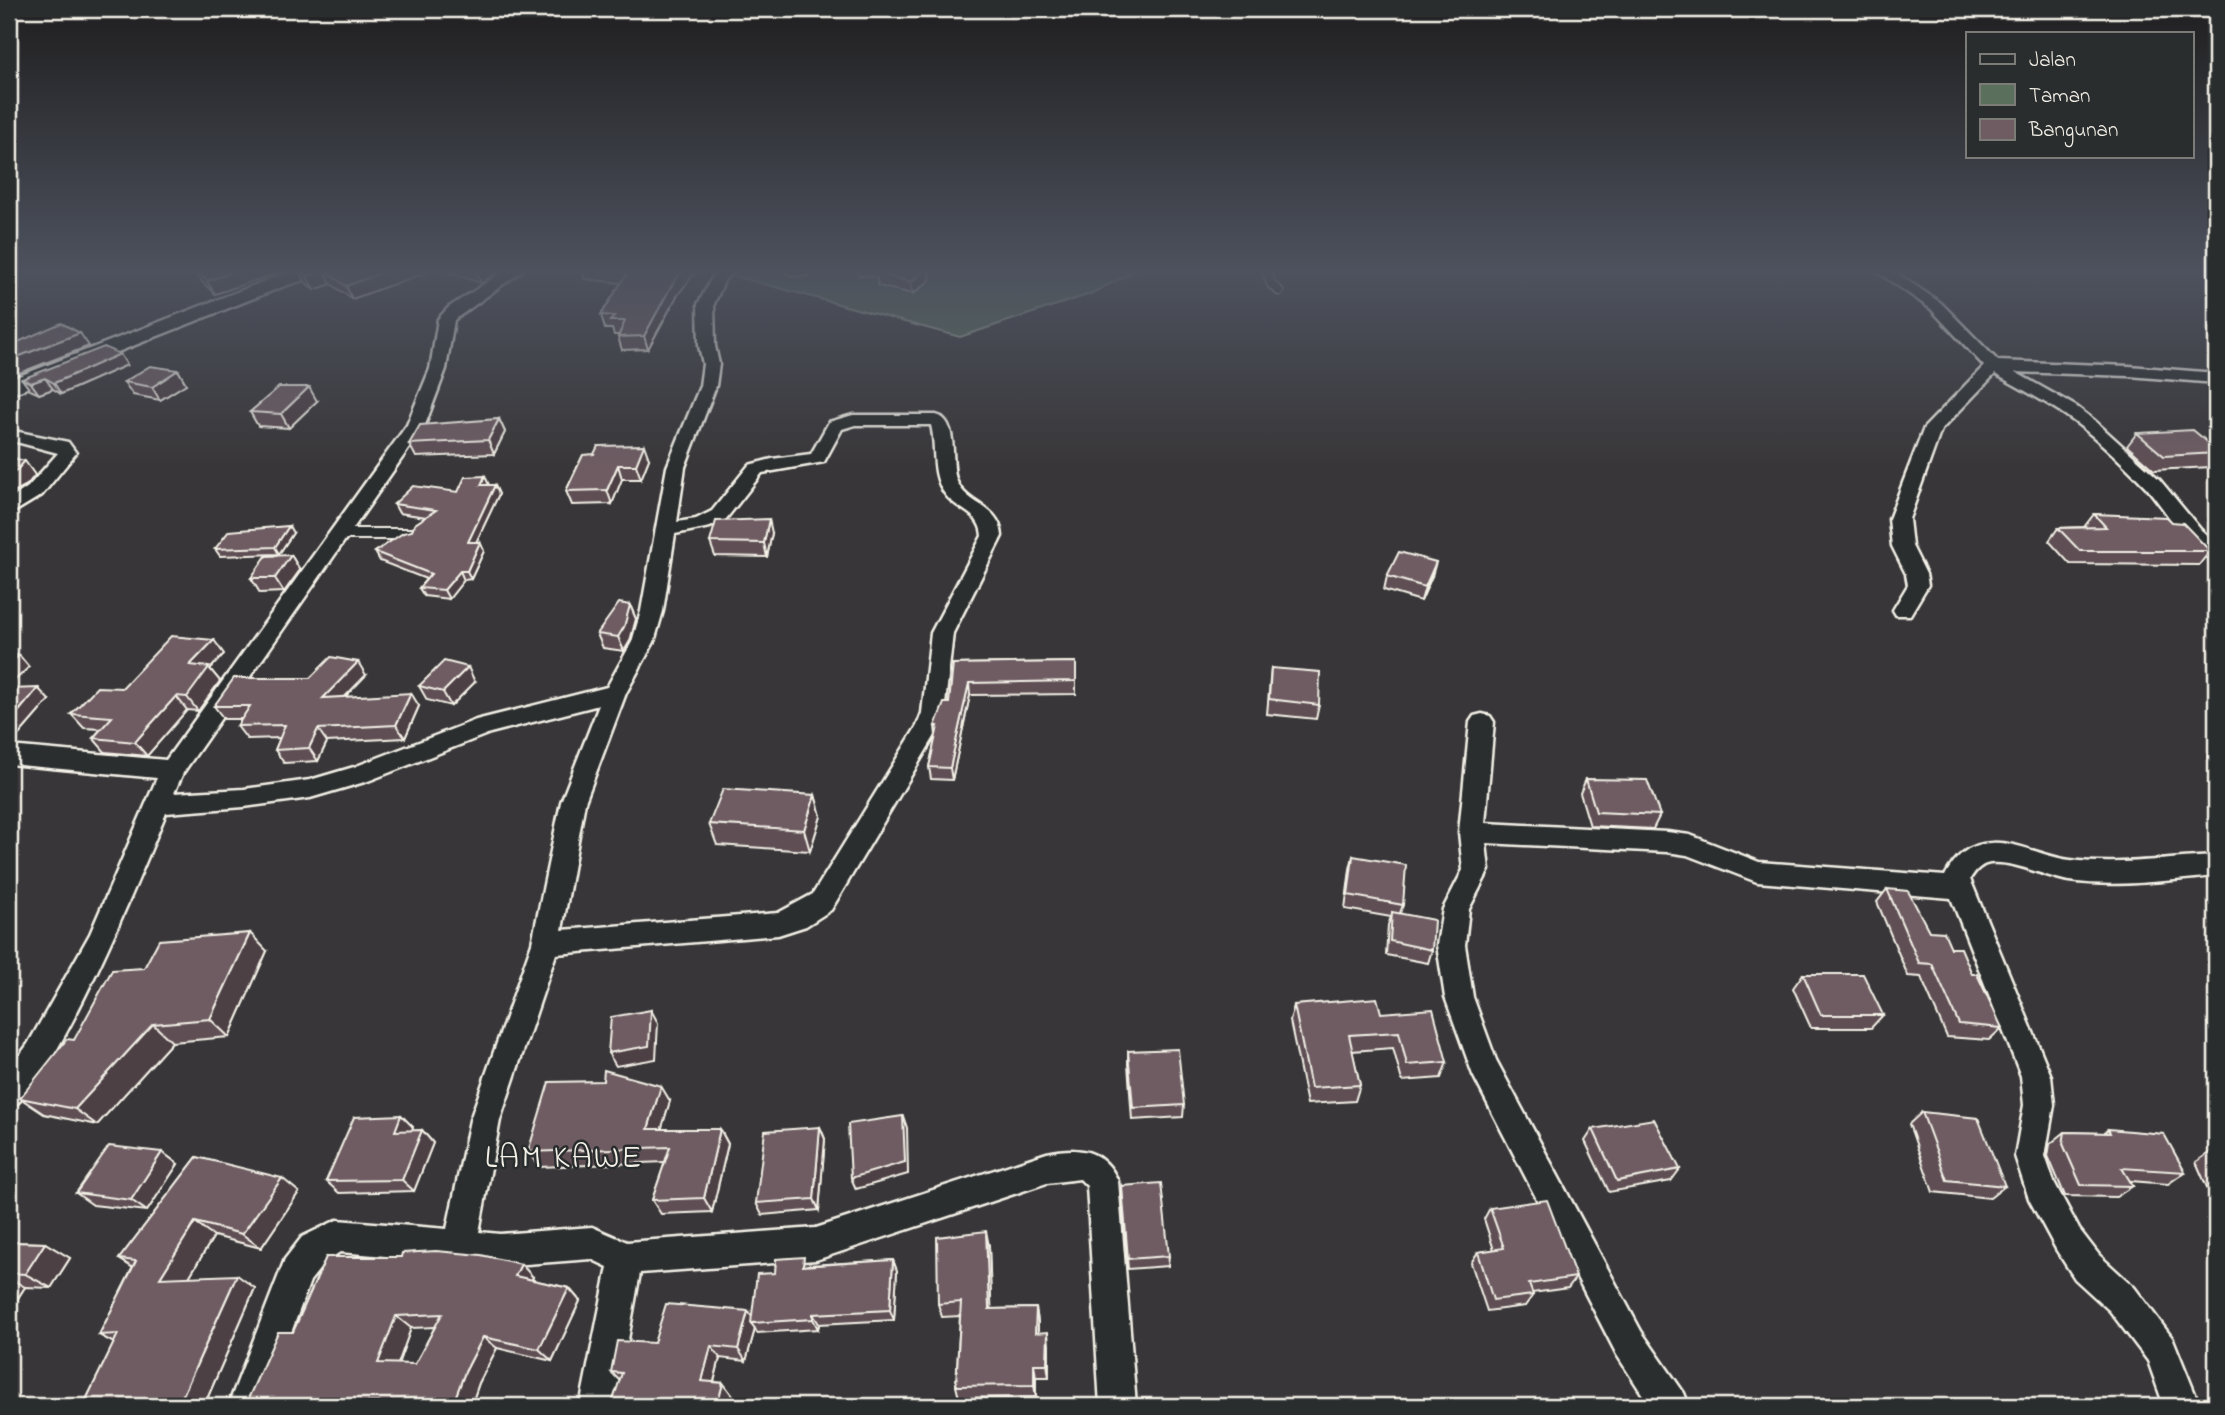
<svg xmlns="http://www.w3.org/2000/svg" width="2225" height="1415" viewBox="0 0 2225 1415" font-family="'Indie Flower',sans-serif">
<rect width="100%" height="100%" fill="#383638"/>
<filter id="ink" filterUnits="userSpaceOnUse"><feTurbulence type="fractalNoise" baseFrequency=".0143" numOctaves="2"/><feDisplacementMap in="SourceGraphic" scale="14" xChannelSelector="R" yChannelSelector="G"/><feConvolveMatrix kernelMatrix="1 2 1 2 8 2 1 2 1" color-interpolation-filters="sRGB"/></filter>
<g filter="url(#ink)">
<path fill="#5a705c" stroke="#a7b0a2" stroke-width="2" d="M713 270H1137L1090 294 960 337Z"/>
<g fill="none" stroke-linecap="round" stroke-linejoin="round">
<defs>
<path id="lane-far1" d="M1266 270 1271 284 1279 291"/>
<path id="lane" d="M341 534H412"/>
<g id="street">
<path d="M506 270H523L454 320 446 369 425 425 183 773 174 793 244 789 310 780 354 767 476 720 607 687 632 642 641 611 667 467 700 386 703 364 699 346 698 304 714 274 719 270H736L725 279 714 304 715 346 719 364 716 386 685 467 677 522 696 519 712 511 749 465 772 459 811 454 829 422 853 415H936C959 420 950 461 956 479 965 506 1000 504 1002 536L953 633 944 713 940 727 831 910 806 926 778 935 556 954 500 1120 479 1232 500 1234 592 1227 627 1242 816 1228 1047 1153C1078 1146 1104 1149 1118 1181L1136 1406H1100L1087 1186 1080 1179 1047 1183 816 1260 640 1273 616 1406H580L608 1267 591 1259 500 1266 340 1252 326 1261 310 1281 264 1406H228L285 1259 302 1237 337 1220 447 1229 470 1120 532 943 561 802 599 705 490 733 368 781 310 798 244 807 166 813C145 864 53 1092 9 1108V1070L28 1044 90 934 157 778 9 764V746L166 760 407 425 430 369 438 319 449 307ZM855 425H931C937 448 930 473 945 494 957 511 981 512 982 536L931 633 922 713 917 726 813 894 778 913 562 930 585 802 626 693 654 642 663 611 675 534 710 527 726 519 762 473 824 462 842 429Z"/>
<path d="M784 270H817C810 277 791 277 784 270Z"/>
<path d="M1875 270H1892L1941 303 1998 361 2129 366 2216 373V383L2129 376 2015 372 2077 407 2095 421 2159 479 2201 530 2216 543V560C2190 554 2164 507 2146 487 2122 462 2093 434 2065 415 2043 400 2018 387 1995 374L1941 430 1909 519 1912 546 1926 574 1928 585 1910 615H1896L1893 610 1908 585 1906 574 1892 546 1889 519 1924 428 1984 366 1931 309Z"/>
<path d="M9 430 68 442 76 453 42 495 9 515V500L28 487 58 453 9 440Z"/>
<path d="M1482 714 1490 716 1494 722 1485 823 1667 832 1690 835 1759 862 1945 876C1955 857 1968 844 1991 843 2017 841 2044 857 2070 860 2119 866 2168 858 2216 856V876C2168 880 2118 888 2070 881 2044 877 2017 861 1990 863 1981 864 1975 871 1970 879L2051 1076 2054 1105 2045 1156 2054 1182 2079 1229 2099 1255 2134 1287 2173 1339 2200 1406H2164L2148 1361 2110 1311 2075 1279 2057 1251 2029 1199 2015 1156 2024 1105 2021 1076 1951 898 1757 882 1687 855 1667 852 1486 843 1489 870 1469 909 1465 945 1473 997 1496 1060 1641 1331 1684 1393 1689 1406H1650L1617 1355 1473 1075 1445 997 1437 945 1443 909 1463 870 1459 832 1470 722 1474 716Z"/>
</g>
<path id="secondary" d="M294 270H327L324 274 287 285 9 395V380Z"/>
</defs>
<use href="#lane-far1" stroke="#f4f1e8" stroke-width="11"/>
<use href="#lane" stroke="#f4f1e8" stroke-width="14"/>
<use href="#street" stroke="#f4f1e8" stroke-width="5"/>
<use href="#secondary" stroke="#f4f1e8" stroke-width="5"/>
<use href="#lane-far1" stroke="#2a2d2e" stroke-width="8"/>
<use href="#lane" stroke="#2a2d2e" stroke-width="10"/>
<use href="#street" fill="#2a2d2e" fill-rule="evenodd"/>
<use href="#secondary" fill="#2a2d2e" fill-rule="evenodd"/>
</g>
<g fill="#5f4f54" stroke="#f4f1e8" stroke-width="2" fill-rule="evenodd">
<path d="M195 270H285L215 294 200 280Z"/>
<path d="M299 270H433L352 299 331 284 314 290 305 282Z"/>
<path d="M441 270H501L481 283Z"/>
<path d="M582 270H697L677 296 648 349 622 350 618 337 619 335H614L612 329H605L601 315 621 283 585 279Z"/>
<path d="M858 270H929L930 280 913 294 878 286 877 277 859 275Z"/>
<path d="M127 365 61 394 53 389 39 394 30 390 22 379Z"/>
<path d="M178 370 186 384 160 400 133 395 124 382Z"/>
<path d="M317 401 289 428 258 426 250 412Z"/>
<path d="M499 419 505 432 494 454 416 457 409 444Z"/>
<path d="M2137 433 2216 449V460L2211 467 2154 470 2127 446Z"/>
<path d="M583 455 649 459 641 479H622L612 504 572 505 566 491Z"/>
<path d="M489 485 499 494 476 542H480L484 551 471 579 464 580 449 599 424 596 419 588 426 579 380 561 375 552 412 531 426 517 399 513 394 504 458 492Z"/>
<path d="M2094 514 2172 522 2210 551 2199 565 2070 564 2049 541 2058 528 2084 527Z"/>
<path d="M293 533 279 554 220 556 215 549Z"/>
<path d="M772 533 767 557 715 556 710 542Z"/>
<path d="M291 555 300 570 284 592 260 593 251 578Z"/>
<path d="M1387 576H1432L1421 601 1384 590Z"/>
<path d="M630 605 636 619 630 641 624 651 603 648 597 634Z"/>
<path d="M224 654 210 669 220 681 198 711 187 710 147 756 105 752 93 738 101 729 84 728 71 714 122 688Z"/>
<path d="M1076 662V694L970 695 952 780 931 779 929 767 936 736 935 726 949 703 953 664Z"/>
<path d="M1271 668 1319 705 1316 719 1267 714Z"/>
<path d="M366 675 345 697 419 706 405 738 327 742 318 761 284 763 275 750 280 738 247 739 237 726 242 719H224L214 706Z"/>
<path d="M475 682 451 706 427 700 419 686Z"/>
<path d="M9 689 49 700 17 737H9Z"/>
<path d="M1586 779 1660 815 1653 829 1590 826 1580 793Z"/>
<path d="M815 795 821 816 810 851 717 845 709 824Z"/>
<path d="M1353 856 1403 905 1400 913 1432 950 1428 963 1386 955 1388 925 1391 917 1345 909 1350 869Z"/>
<path d="M1887 889 1929 931 1951 948 1972 974 2002 1028 1989 1040 1947 1037 1921 977 1908 976 1877 902Z"/>
<path d="M267 951 229 1037 172 1042 97 1125 44 1114 20 1098 74 1040 144 968Z"/>
<path d="M1803 974 1883 1015 1871 1028H1811L1793 988Z"/>
<path d="M1294 1005 1381 1013 1447 1062 1441 1078 1402 1081 1393 1048 1352 1051 1360 1085 1355 1101 1307 1104 1290 1021Z"/>
<path d="M1128 1051 1184 1105 1183 1117 1132 1120 1128 1064Z"/>
<path d="M670 1101 661 1129H720L728 1144 712 1212 661 1214 652 1200 665 1162 539 1167 528 1152Z"/>
<path d="M1922 1112 2005 1186 1990 1198 1933 1192 1909 1124Z"/>
<path d="M401 1115 413 1127 412 1131 422 1130 433 1143 414 1191 339 1193 326 1181Z"/>
<path d="M820 1127 825 1139 819 1210 762 1215 756 1203Z"/>
<path d="M1593 1129 1680 1169 1671 1181 1609 1192 1585 1141Z"/>
<path d="M2108 1129 2185 1172 2168 1184 2130 1181 2133 1186 2116 1197 2065 1196 2048 1156 2050 1144 2065 1132 2104 1133Z"/>
<path d="M2216 1148V1208L2196 1162Z"/>
<path d="M162 1152 178 1164 147 1211 93 1205 76 1193Z"/>
<path d="M197 1157 299 1192 261 1248 214 1236 189 1277 255 1288 204 1406H83L114 1343 99 1335 133 1268 119 1259Z"/>
<path d="M1122 1186 1169 1256 1168 1266 1128 1269 1122 1198Z"/>
<path d="M1490 1208 1576 1277 1568 1288 1532 1293 1533 1295 1525 1306 1487 1311 1471 1263 1478 1252 1494 1250 1484 1219Z"/>
<path d="M9 1242 45 1243 70 1258 51 1288 25 1287 9 1312Z"/>
<path d="M989 1246 991 1309 1036 1308 1038 1322V1333L1049 1345V1377H1036V1397L959 1398 956 1386 960 1316 942 1317 938 1304Z"/>
<path d="M893 1260 897 1271 894 1320 819 1324 818 1329 757 1333 755 1329 746 1361 720 1358 714 1382 723 1383 732 1395 619 1380 611 1372 654 1343 752 1316 775 1273 808 1265Z"/>
<path d="M533 1277 532 1280 569 1288 580 1301 552 1361 497 1348 479 1383 471 1406H257L247 1401 293 1332ZM435 1327 415 1364H398L411 1328Z"/>
</g>
<g fill="#4d4045" stroke="#f4f1e8" stroke-width="2">
<path d="M238 270H285L215 294 207 281Z"/>
<path d="M325 270 331 284 314 290 307 276Z"/>
<path d="M389 270H433L352 299 346 286Z"/>
<path d="M476 270H501L481 283Z"/>
<path d="M683 270H697L677 296 648 349 644 336 673 283Z"/>
<path d="M925 270H929L930 280 913 294 911 282Z"/>
<path d="M80 333 89 346 9 377V360Z"/>
<path d="M120 354 127 365 61 394 54 383Z"/>
<path d="M178 370 186 384 160 400 152 387Z"/>
<path d="M45 378 53 389 39 394 31 383Z"/>
<path d="M309 387 317 401 289 428 281 414Z"/>
<path d="M499 419 505 432 494 454 488 440Z"/>
<path d="M644 445 649 459 641 479 636 465Z"/>
<path d="M9 449 15 458 9 461Z"/>
<path d="M25 461 35 475 27 485 12 493 9 489V475Z"/>
<path d="M618 465 622 479 612 504 607 490Z"/>
<path d="M485 476 489 485H481Z"/>
<path d="M495 485 499 494 472 551 468 542Z"/>
<path d="M769 519 772 533 767 557 764 543Z"/>
<path d="M289 526 293 533 279 554 275 547Z"/>
<path d="M480 542 484 551 471 579 467 571Z"/>
<path d="M291 555 300 570 284 592 275 578Z"/>
<path d="M1436 562 1432 576 1421 601 1425 587Z"/>
<path d="M460 571 464 580 449 599 444 590Z"/>
<path d="M630 605 636 619 630 641 624 651 618 637Z"/>
<path d="M214 640 224 654 210 669 220 681 198 711 187 697 190 665Z"/>
<path d="M19 655 29 667 9 686V665Z"/>
<path d="M358 662 366 675 331 711 323 698Z"/>
<path d="M468 667 475 682 451 706 443 692Z"/>
<path d="M969 683 970 695 952 780 950 768Z"/>
<path d="M38 688 49 700 17 737 9 729V723Z"/>
<path d="M411 693 419 706 405 738 396 725Z"/>
<path d="M176 696 187 710 147 756 135 742Z"/>
<path d="M318 729 327 742 318 761 309 748Z"/>
<path d="M815 795 821 816 810 851 804 830Z"/>
<path d="M250 933 267 951 229 1037 210 1019Z"/>
<path d="M651 1010 658 1023 656 1059 616 1066 608 1053Z"/>
<path d="M153 1024 172 1042 97 1125 75 1109Z"/>
<path d="M661 1086 670 1101 657 1144 648 1129Z"/>
<path d="M401 1115 413 1127 407 1143 395 1131Z"/>
<path d="M903 1116 907 1128 908 1174 856 1189 851 1178Z"/>
<path d="M820 1127 825 1139 819 1210 814 1199Z"/>
<path d="M720 1129 728 1144 712 1212 704 1198Z"/>
<path d="M422 1130 433 1143 414 1191 402 1180Z"/>
<path d="M162 1152 178 1164 147 1211 131 1200Z"/>
<path d="M282 1178 299 1192 261 1248 242 1234Z"/>
<path d="M195 1222 214 1236 180 1292 160 1278Z"/>
<path d="M986 1231 989 1246 992 1323 989 1309Z"/>
<path d="M45 1243 70 1258 51 1288 25 1274Z"/>
<path d="M893 1260 897 1271 894 1320 890 1310Z"/>
<path d="M521 1264 533 1277 527 1288 515 1276Z"/>
<path d="M237 1275 255 1288 204 1406H178Z"/>
<path d="M9 1278 25 1287 9 1312Z"/>
<path d="M569 1288 580 1301 552 1361 539 1349Z"/>
<path d="M1036 1308 1038 1322 1037 1346 1035 1333Z"/>
<path d="M748 1311 756 1323H751L755 1329 746 1361 738 1349Z"/>
<path d="M813 1314 819 1324 818 1329 813 1319Z"/>
<path d="M396 1316 411 1328 394 1375 378 1363Z"/>
<path d="M1048 1332 1049 1345V1377L1047 1364Z"/>
<path d="M483 1337 497 1348 479 1383 471 1406H452L465 1372Z"/>
<path d="M711 1346 720 1358 711 1393 702 1381Z"/>
<path d="M1034 1364 1036 1377V1397L1034 1385Z"/>
<path d="M723 1383 732 1395 729 1406H717Z"/>
</g>
<g fill="#6e5c62" stroke="#f4f1e8" stroke-width="2" fill-rule="evenodd">
<path d="M196 270H238L207 281Z"/>
<path d="M300 270H324L307 276Z"/>
<path d="M325 270H389L346 286Z"/>
<path d="M617 270H683L673 283 644 336 618 337 625 321H610L614 316 601 315 628 272Z"/>
<path d="M880 270H925L911 282 876 273Z"/>
<path d="M61 323 80 333 9 360V346Z"/>
<path d="M104 347 120 354 54 383 45 378 31 383 22 379Z"/>
<path d="M150 366 178 370 152 387 124 382Z"/>
<path d="M279 387H309L281 414 250 412Z"/>
<path d="M499 419 488 440 409 444 420 425Z"/>
<path d="M2193 430 2216 449V453L2164 456 2137 433Z"/>
<path d="M644 445 636 465H618L607 490 566 491 583 455 594 454 598 446Z"/>
<path d="M9 457 25 461 16 471 9 475Z"/>
<path d="M485 476 481 485H495L468 542H480L467 571H460L444 590 419 588 431 574 375 552 403 533 412 531 415 524 436 510 394 504 413 486 458 492 465 477Z"/>
<path d="M2094 514 2167 517 2172 522 2183 523 2210 551H2080L2058 528 2106 527Z"/>
<path d="M769 519 764 543 710 542 716 521Z"/>
<path d="M289 526 275 547 215 549 229 531Z"/>
<path d="M1399 552 1436 562 1425 587 1387 576Z"/>
<path d="M291 555 275 578H251L266 556Z"/>
<path d="M619 603 630 605 624 627 618 637 597 634Z"/>
<path d="M171 636 214 640 190 665 209 667 187 697 176 696 135 742 93 738 112 717 71 714 97 687 122 688Z"/>
<path d="M9 654 19 655 9 665Z"/>
<path d="M331 657 358 662 323 698 411 693 396 725 318 729 309 748 275 750 285 725 237 726 250 706H214L234 678H310Z"/>
<path d="M444 661 468 667 443 692 419 686Z"/>
<path d="M1076 662V681L969 683 950 768 929 767 938 726H935L944 703H949L953 664Z"/>
<path d="M1271 668 1320 672 1319 705 1269 699Z"/>
<path d="M38 688 9 723V689Z"/>
<path d="M1586 779 1647 780 1660 815 1596 812Z"/>
<path d="M723 789 815 795 804 830 709 824Z"/>
<path d="M1353 856 1406 865 1403 905 1348 895Z"/>
<path d="M1887 889 1908 891 1929 931 1944 932 1951 948H1961L1972 974H1977L2002 1028 1959 1024 1932 964 1919 963Z"/>
<path d="M1392 912 1434 920 1432 950 1390 941Z"/>
<path d="M250 933 210 1019 153 1024 75 1109 20 1098 67 1039 74 1040 112 970 144 968 159 940Z"/>
<path d="M1803 974H1863L1883 1015H1821Z"/>
<path d="M1377 998 1381 1013 1433 1009 1447 1062 1407 1065 1399 1032 1349 1035 1360 1085 1311 1088 1294 1005Z"/>
<path d="M651 1010 649 1046 608 1053 611 1017Z"/>
<path d="M1178 1049 1184 1105 1133 1108 1128 1051Z"/>
<path d="M604 1070 661 1086 648 1129H720L704 1198 652 1200 670 1147 528 1152 549 1082 603 1081Z"/>
<path d="M1922 1112 1978 1118 2005 1186 1947 1180Z"/>
<path d="M401 1115 395 1131 422 1130 402 1180 326 1181 354 1117Z"/>
<path d="M903 1116 905 1162 851 1178 848 1124Z"/>
<path d="M1654 1119 1680 1169 1617 1181 1593 1129Z"/>
<path d="M820 1127 814 1199 756 1203 765 1131Z"/>
<path d="M2108 1129 2164 1134 2185 1172 2122 1168 2133 1186 2081 1185 2063 1144 2065 1132 2110 1133Z"/>
<path d="M109 1146 162 1152 131 1200 76 1193Z"/>
<path d="M197 1157 282 1178 242 1234 195 1222 160 1278 237 1275 178 1406H83L118 1334 99 1335 136 1261 119 1259Z"/>
<path d="M1161 1183 1169 1256 1128 1259 1122 1186Z"/>
<path d="M1547 1200 1576 1277 1529 1284 1533 1295 1493 1300 1478 1252 1504 1248 1490 1208Z"/>
<path d="M986 1231 989 1309 1036 1308 1035 1333 1048 1332 1047 1364H1034V1385L956 1386 961 1302 938 1304 937 1237Z"/>
<path d="M9 1242 45 1243 25 1274 9 1273Z"/>
<path d="M436 1251 481 1255 521 1264 515 1276 569 1288 539 1349 483 1337 465 1372 452 1406H380L381 1402 247 1401 278 1332H293L326 1257H401L402 1253ZM442 1314 415 1364 378 1363 396 1316Z"/>
<path d="M804 1257 803 1266 893 1260 890 1310 813 1314V1319L751 1323 757 1274 775 1273 776 1259Z"/>
<path d="M666 1304 748 1311 738 1349 711 1346 702 1381 723 1383 717 1406H611L622 1373 611 1372 617 1341 654 1343Z"/>
<path d="M973 1404 972 1406H939V1405Z"/>
</g>
</g>
<linearGradient id="sky" x2="0" y2="1"><stop stop-color="#1f1e1f"/><stop offset="0.58" stop-color="#4d525e"/><stop offset="1" stop-color="#4d525e" stop-opacity="0"/></linearGradient>
<rect width="2225" height="468" fill="url(#sky)"/>
<g text-anchor="middle" dominant-baseline="central" stroke-width="5" stroke-linejoin="round" paint-order="stroke">
<g font-size="33" letter-spacing="2" fill="#f4f1e8" stroke="#2a2d2e">
<text x="564" y="1159">LAM KAWE</text>
</g>
</g>
<rect width="2225" height="1415" fill="none" stroke="#2a2d2e" stroke-width="35"/>
<rect x="18" y="18" width="2190" height="1380" fill="none" stroke="#f4f1e8" stroke-width="2.5" filter="url(#ink)"/>
<rect x="1966" y="32" width="228" height="126" fill="#2a2d2e" stroke="#7b7b78" stroke-width="2"/>
<rect x="1980" y="54" width="35" height="10" fill="#2a2d2e" stroke="#7b7b78" stroke-width="2"/>
<text x="2029" y="66" font-size="21" fill="#f4f1e8">Jalan</text>
<rect x="1980" y="84" width="35" height="21" fill="#5a705c" stroke="#7b7b78" stroke-width="2"/>
<text x="2029" y="102" font-size="21" fill="#f4f1e8">Taman</text>
<rect x="1980" y="119" width="35" height="21" fill="#6e5c62" stroke="#7b7b78" stroke-width="2"/>
<text x="2029" y="136" font-size="21" fill="#f4f1e8">Bangunan</text>
</svg>
